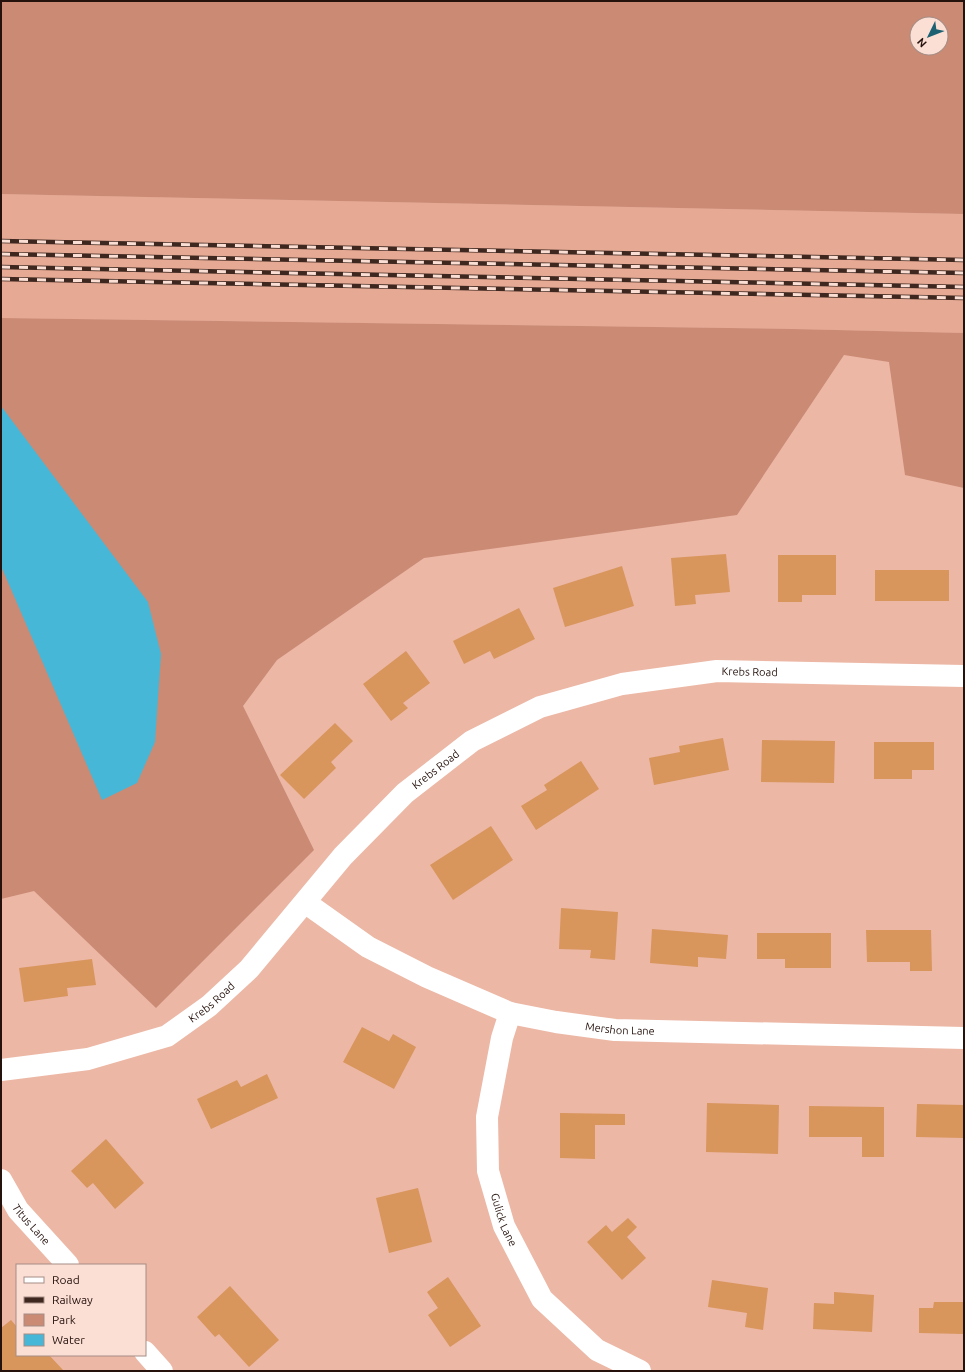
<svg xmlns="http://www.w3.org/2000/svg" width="965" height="1372" viewBox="0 0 965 1372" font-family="Ubuntu,sans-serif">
<rect width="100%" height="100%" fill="#ecb7a5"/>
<path fill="#e5a994" d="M1 194 964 214V333L792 329 1 318Z"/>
<g fill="#ca8a74" fill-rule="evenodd">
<path d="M1 1H964V214L1 194ZM917 24H941V48H917Z"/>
<path d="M1 318 792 329 964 333V488L905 475 889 362 844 355 737 515 424 558 277 660 243 706 314 850 156 1008 34 891 1 899Z"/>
</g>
<path fill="#47b7d7" d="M1 406 148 602 161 654 155 742 137 783 102 800 1 566Z"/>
<g fill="#d8955c">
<path d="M726 554 730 592 695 595 696 604 675 606 671 558Z"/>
<path d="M778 555H836V595H802V602H778Z"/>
<path d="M622 566 634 606 565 627 553 588Z"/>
<rect x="875" y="570" width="74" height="31"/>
<path d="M519 608 535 639 494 659 490 651 464 664 453 641Z"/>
<path d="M406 651 430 683 403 703 408 708 391 721 363 684Z"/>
<path d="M335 723 353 741 331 762 336 768 304 799 280 775Z"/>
<path d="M723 738 729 770 654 785 649 758 680 752 679 746Z"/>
<path d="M762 740 835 741 834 783 761 782Z"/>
<path d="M874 742H934V770H912V779H874Z"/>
<path d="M581 761 599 789 536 830 521 806 547 790 544 785Z"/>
<path d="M491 826 513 860 453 900 430 865Z"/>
<path d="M561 908 618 912 615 960 590 958 591 950 559 949Z"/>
<path d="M652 929 728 935 726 959 698 957V967L650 963Z"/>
<path d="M866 930H931L932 971H910V962H867Z"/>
<path d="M757 933H831V968H785V959H757Z"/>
<path d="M92 959 96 985 67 988 68 996 24 1002 19 968Z"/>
<path d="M362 1027 389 1041 393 1034 416 1047 394 1089 343 1062Z"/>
<path d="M267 1074 278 1098 211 1129 197 1099 237 1080 241 1087Z"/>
<path d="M707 1103 779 1105 778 1154 706 1152Z"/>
<path d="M917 1104 964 1105V1138L916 1137Z"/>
<path d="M809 1106 884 1107V1157H862V1137H809Z"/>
<path d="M560 1113 625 1114V1125H595V1159L560 1158Z"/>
<path d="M106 1139 144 1183 115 1209 93 1183 87 1188 71 1171Z"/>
<path d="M418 1188 432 1242 389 1253 376 1198Z"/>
<path d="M628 1218 637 1227 627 1237 646 1258 622 1280 587 1242 606 1225 612 1232Z"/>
<path d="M448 1277 481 1326 450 1347 428 1315 438 1308 427 1292Z"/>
<path d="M712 1280 768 1288 763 1330 745 1327 747 1313 708 1307Z"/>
<path d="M230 1286 279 1340 249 1367 219 1334 215 1337 197 1317Z"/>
<path d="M834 1292 874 1295 872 1332 813 1329 814 1303 834 1304Z"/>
<path d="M934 1302H964V1334L919 1333V1308H933Z"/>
<path d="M11 1320 17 1327V1355H49L63 1370 3 1371 1 1368V1328Z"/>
</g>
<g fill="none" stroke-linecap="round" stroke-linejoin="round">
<g stroke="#fff" stroke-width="22">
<path id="s1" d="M306 903 368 947 427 977 510 1013 556 1022 615 1030 964 1038"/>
<path id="s2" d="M510 1013 502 1038 487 1117 488 1171 504 1226 542 1299 597 1350 640 1371"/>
<path id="s3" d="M1 1070 88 1059 167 1036 209 1006 249 969 343 856 405 793 472 741 540 707 622 684 717 671 964 676"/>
<path id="s4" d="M1 1180 18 1210 68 1265"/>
<path d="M145 1352 162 1371"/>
</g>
<defs>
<g id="rail">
<path d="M1 241 964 260"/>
<path d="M1 254 964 273"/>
<path d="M1 267 964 287"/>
<path d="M1 279 964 298"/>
</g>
</defs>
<use href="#rail" stroke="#3e271f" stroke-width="4.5"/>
<use href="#rail" stroke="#fbdfd5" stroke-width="3" stroke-dasharray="9" stroke-linecap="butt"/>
</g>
<g text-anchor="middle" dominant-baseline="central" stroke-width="3" stroke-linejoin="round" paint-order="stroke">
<g font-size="11" fill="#25120c" stroke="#fbdfd5">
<text stroke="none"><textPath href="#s3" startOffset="886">Krebs Road</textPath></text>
<text stroke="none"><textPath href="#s3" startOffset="550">Krebs Road</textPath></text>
<text stroke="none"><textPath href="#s3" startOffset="226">Krebs Road</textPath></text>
<text stroke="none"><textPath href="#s1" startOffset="344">Mershon Lane</textPath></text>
<text stroke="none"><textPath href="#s2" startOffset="212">Gulick Lane</textPath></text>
<text stroke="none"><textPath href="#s4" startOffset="54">Titus Lane</textPath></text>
</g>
</g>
<rect width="965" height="1372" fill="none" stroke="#25120c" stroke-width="4"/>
<rect x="16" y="1264" width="130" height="92" fill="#fbdfd5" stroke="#a58d85"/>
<rect x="24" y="1277" width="20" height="6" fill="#ffffff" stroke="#a58d85"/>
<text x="52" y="1284" font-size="12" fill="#25120c">Road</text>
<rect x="24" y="1297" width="20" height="6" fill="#3e271f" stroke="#a58d85"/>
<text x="52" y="1304" font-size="12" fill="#25120c">Railway</text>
<rect x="24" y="1314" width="20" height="12" fill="#ca8a74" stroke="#a58d85"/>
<text x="52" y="1324" font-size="12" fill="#25120c">Park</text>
<rect x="24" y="1334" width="20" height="12" fill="#47b7d7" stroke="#a58d85"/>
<text x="52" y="1344" font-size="12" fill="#25120c">Water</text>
<g transform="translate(929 36) rotate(227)"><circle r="19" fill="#fbdfd5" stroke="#a58d85"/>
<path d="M0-3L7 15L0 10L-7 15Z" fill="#1c6072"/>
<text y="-6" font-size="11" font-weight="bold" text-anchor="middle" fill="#25120c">N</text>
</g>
</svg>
